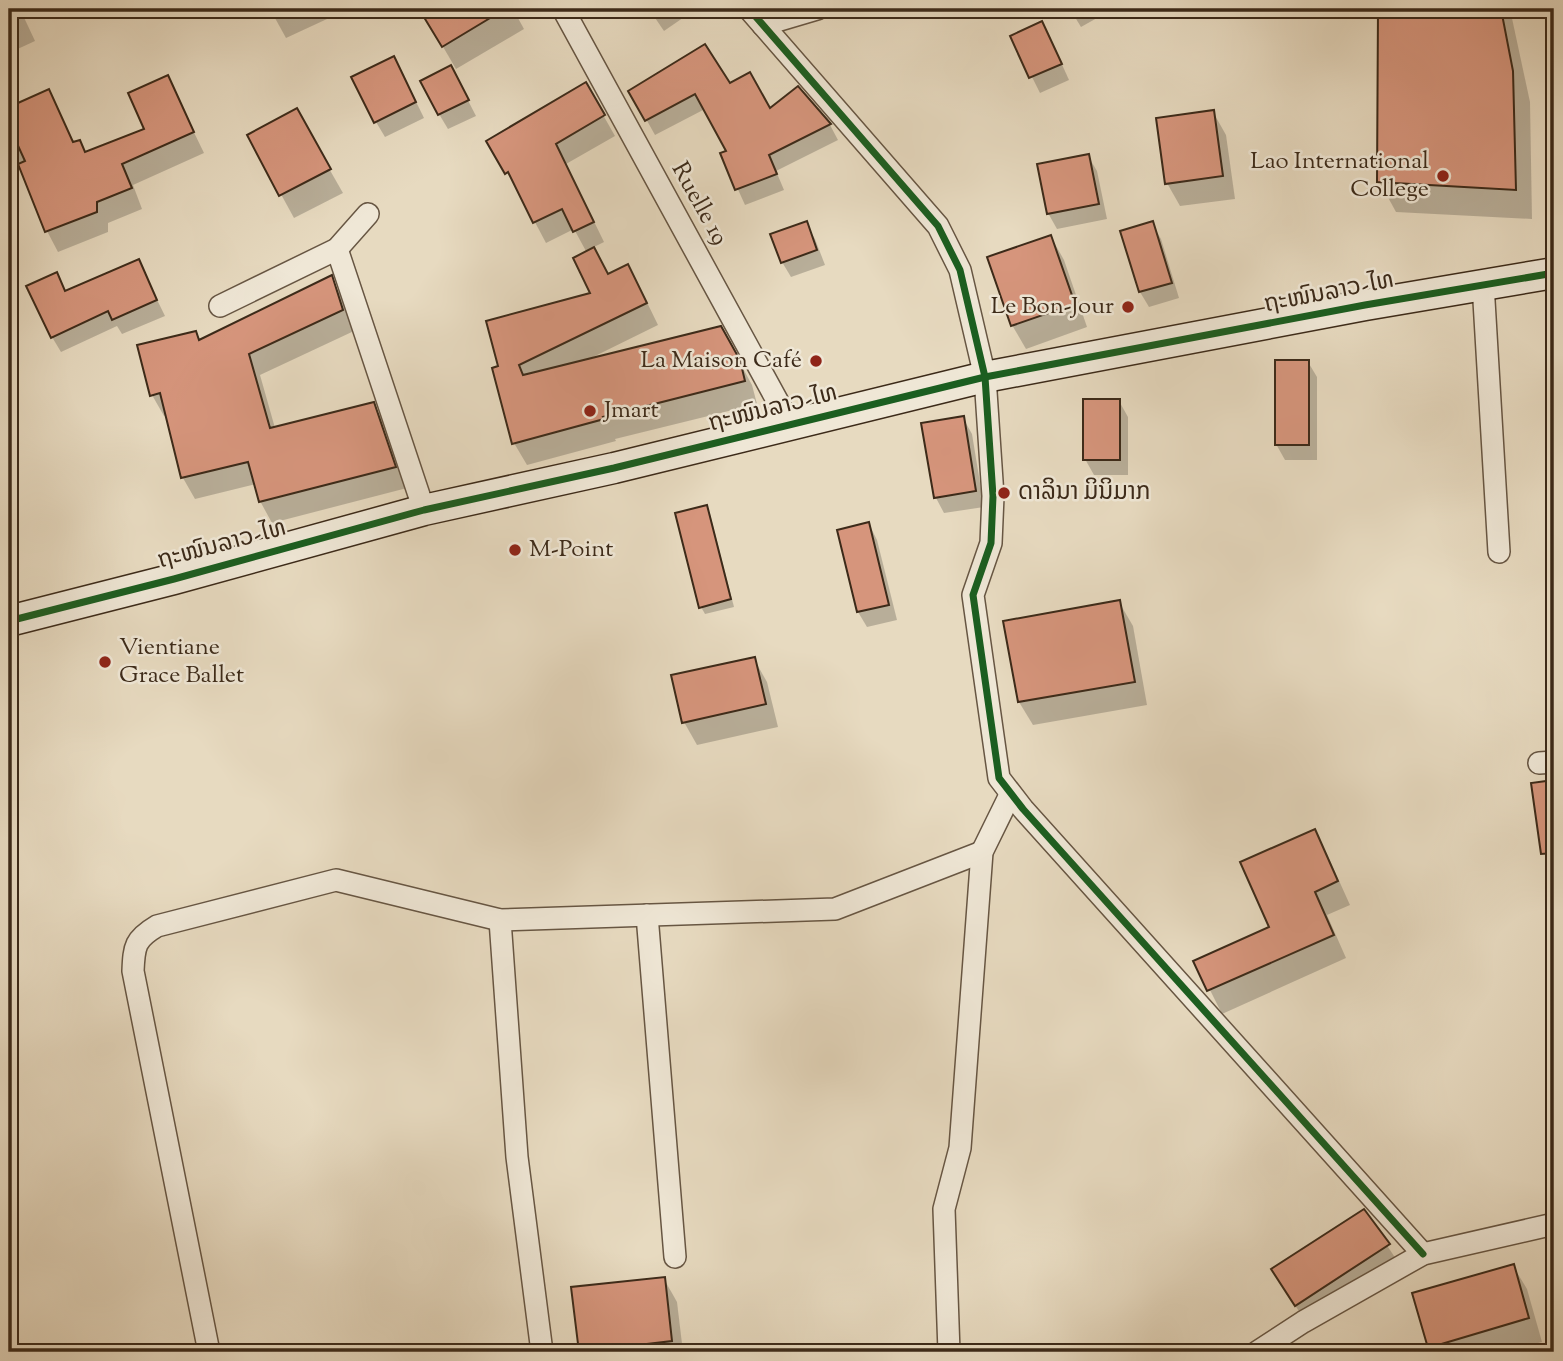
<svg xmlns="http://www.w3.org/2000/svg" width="1563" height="1361" viewBox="0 0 1563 1361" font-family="'Sorts Mill Goudy','Noto Sans Lao',serif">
<rect width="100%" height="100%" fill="#e7dac0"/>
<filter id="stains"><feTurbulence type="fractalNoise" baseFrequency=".00286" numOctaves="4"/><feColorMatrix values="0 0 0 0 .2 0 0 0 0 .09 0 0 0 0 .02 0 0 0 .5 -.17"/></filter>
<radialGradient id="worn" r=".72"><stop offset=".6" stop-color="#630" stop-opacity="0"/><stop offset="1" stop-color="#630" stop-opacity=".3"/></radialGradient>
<g fill="#0003">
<path d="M9 9H20L35 41 9 53Z"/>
<path d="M92 9H106L95 14Z"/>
<path d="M270 9H338L340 13 286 38Z"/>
<path d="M421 9H513L524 29 456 69Z"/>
<path d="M649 9H688L690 13 664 31Z"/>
<path d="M1070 9H1092L1097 18 1081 27Z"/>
<path d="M1380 9H1510L1530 102 1532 219 1396 212 1379 181Z"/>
<path d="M1012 37 1050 38 1069 80 1040 93Z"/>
<path d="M402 73 424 118 385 137 376 122Z"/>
<path d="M167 77 204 153 133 185 142 209 108 223V232L58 252 47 231 20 164 9 168V109L48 91 74 144 79 142 86 154 147 130Z"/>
<path d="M459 83 476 116 448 129 439 114Z"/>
<path d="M586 85 615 136 566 164 604 242 592 248 608 276 640 288 658 325 591 358 733 350 752 385 757 404 615 439 616 441 527 465 514 443 500 367 593 294 587 253 574 229 546 243 519 192 488 142Z"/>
<path d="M729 86 770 111 798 88 830 125 838 140 776 171 784 190 745 205 722 154 728 152 705 109 655 135 631 92Z"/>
<path d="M296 111 343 193 294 218 249 136Z"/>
<path d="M1213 112 1226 135 1235 199 1180 206 1167 183Z"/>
<path d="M1088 156 1097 171 1107 219 1057 229 1048 213Z"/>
<path d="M806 224 815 239 825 265 791 277 782 262Z"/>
<path d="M1152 224 1161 239 1179 298 1149 307 1140 292 1122 232Z"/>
<path d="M1051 237 1064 260 1087 327 1026 349 1012 325Z"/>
<path d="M138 261 165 316 122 334 117 326 61 352 52 337 56 274 66 292Z"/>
<path d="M331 278 343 299 354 331 260 375 275 428 373 404 386 425 407 488 272 523 260 501 256 484 195 499 183 478 167 415 164 416 152 395 195 333 200 342Z"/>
<path d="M1308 362 1317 377V460H1285L1276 444Z"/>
<path d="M1119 401 1128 417V475H1094L1085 459Z"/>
<path d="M963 418 972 434 984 507 944 513 936 498 923 425Z"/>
<path d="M706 507 710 514 734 607 705 614 701 607Z"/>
<path d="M869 524 877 540 897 620 867 627 858 612Z"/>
<path d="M1119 602 1133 626 1147 705 1033 725 1019 702 1005 623Z"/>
<path d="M754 659 767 682 778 727 697 745 684 722Z"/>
<path d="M1314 831 1327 854 1350 905 1327 915 1346 958 1222 1014 1196 962 1271 928Z"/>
<path d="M1364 1211 1402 1268 1310 1328 1287 1293Z"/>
<path d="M1513 1266 1527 1289 1542 1342 1505 1352H1432L1429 1347Z"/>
<path d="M664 1279 677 1302 683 1352H581Z"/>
</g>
<g fill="#d6957c" stroke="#3c2a19" stroke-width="2">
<path d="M419 9H505L442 47Z"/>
<path d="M1378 9H1501L1513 71 1516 190 1377 182Z"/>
<path d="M1042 21 1062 64 1029 78 1010 36Z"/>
<path d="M705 44 730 83 750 72 770 108 798 86 831 124 769 155 777 174 735 190 720 153 726 151 695 94 645 121 628 91Z"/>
<path d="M394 56 416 102 374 123 351 77Z"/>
<path d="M451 65 469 100 438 115 420 81Z"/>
<path d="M168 75 194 132 122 164 132 188 97 202V212L45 232 18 164 25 161 9 126V107L49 89 73 142 80 140 85 152 144 129 128 93Z"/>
<path d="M586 82 605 115 556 144 594 222 573 232 562 209 533 223 508 172 505 174 486 141Z"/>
<path d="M297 108 331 169 279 196 247 135Z"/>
<path d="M1214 110 1223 176 1165 184 1156 118Z"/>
<path d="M1089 154 1099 204 1047 214 1037 164Z"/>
<path d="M807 221 817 250 781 263 770 234Z"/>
<path d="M1153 221 1172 283 1139 292 1120 231Z"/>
<path d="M1051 235 1075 304 1011 326 987 257Z"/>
<path d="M594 247 608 274 628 264 647 303 519 365 523 375 721 326 740 360 745 381 603 417 604 419 512 444 492 368 498 366 486 321 590 293 573 258Z"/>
<path d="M139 259 157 300 112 320 108 311 51 338 26 286 57 272 65 291Z"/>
<path d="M332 275 343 310 249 354 270 428 374 402 396 467 259 502 248 462 181 478 160 393 150 396 137 345 196 331 199 340Z"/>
<rect x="1275" y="360" width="34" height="85"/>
<rect x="1083" y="399" width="37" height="61"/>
<path d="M964 416 976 491 934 498 921 423Z"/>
<path d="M707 505 731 599 699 608 675 513Z"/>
<path d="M869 522 889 605 857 612 837 530Z"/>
<path d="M1120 600 1135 682 1018 702 1003 621Z"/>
<path d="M755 657 766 704 682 723 671 675Z"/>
<path d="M1554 780V853L1541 854 1531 783Z"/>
<path d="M1315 829 1338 881 1315 892 1334 935 1207 991 1193 961 1269 927 1240 862Z"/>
<path d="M1364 1209 1390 1244 1295 1306 1271 1269Z"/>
<path d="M1514 1264 1529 1318 1428 1348 1412 1293Z"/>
<path d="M665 1277 672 1341 579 1352 571 1287Z"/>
</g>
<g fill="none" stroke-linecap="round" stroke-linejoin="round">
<defs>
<g id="street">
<path d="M563 9 790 424"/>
<path d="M749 9 938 226 960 270 985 377 993 496 991 543 973 595 999 778 1023 809 1423 1254"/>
<path d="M763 25 817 9"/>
<path d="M337 249 424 510"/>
<path d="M1483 284 1499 552"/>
<path d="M220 306 337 249 368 214"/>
<path d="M1539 763 1554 762"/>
<path d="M647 915 675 1257"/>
<path d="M500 920 517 1157 542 1352"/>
<path d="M209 1352 133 971C134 946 135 939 157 926L336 880 500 920 835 909 982 852"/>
<path d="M949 1352 944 1209 960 1148 982 852 1010 795"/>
<path d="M1257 1352 1303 1322 1423 1254 1554 1224"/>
</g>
<path id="secondary" d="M9 621 174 579 424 510 614 468 985 377 1365 305 1554 273"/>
</defs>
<use href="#street" stroke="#675643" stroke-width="24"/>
<use href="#secondary" stroke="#3c2a19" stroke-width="33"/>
<use href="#street" stroke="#efe7d6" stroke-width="21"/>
<use href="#secondary" stroke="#efe7d6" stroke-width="30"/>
<defs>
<g id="cycleway">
<path d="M749 9 938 226 960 270 985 377 993 496 991 543 973 595 999 778 1023 809 1423 1254"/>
<path d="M9 621 174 579 424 510 614 468 985 377 1365 305 1554 273"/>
</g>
</defs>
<use href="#cycleway" stroke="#efe7d6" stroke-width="11"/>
<use href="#cycleway" stroke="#1b5e20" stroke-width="7"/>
</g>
<g fill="#8f2418" stroke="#efe7d6" stroke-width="2.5">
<circle cx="1443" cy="176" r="7"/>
<circle cx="1128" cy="307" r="7"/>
<circle cx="816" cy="361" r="7"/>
<circle cx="590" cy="411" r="7"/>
<circle cx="1004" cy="493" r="7"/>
<circle cx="515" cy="550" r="7"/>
<circle cx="105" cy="662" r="7"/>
</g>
<g text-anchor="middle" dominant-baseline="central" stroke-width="5" stroke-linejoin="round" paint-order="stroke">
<g font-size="24" fill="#3c2a19" stroke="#efe7d6" text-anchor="start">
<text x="1429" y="162" text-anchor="end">Lao International<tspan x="1429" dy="28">College</tspan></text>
<text x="1114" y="307" text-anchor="end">Le Bon-Jour</text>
<text x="802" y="361" text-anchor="end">La Maison Café</text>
<text x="604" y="411">Jmart</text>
<text x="1018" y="493">ດາລິນາ ມິນິມາກ</text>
<text x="529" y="550">M-Point</text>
<text x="119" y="648">Vientiane<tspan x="119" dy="28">Grace Ballet</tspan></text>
</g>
<g font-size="24" fill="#3c2a19" stroke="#efe7d6">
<text transform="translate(699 204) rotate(61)">Ruelle 19</text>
<text transform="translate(1329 293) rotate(-11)">ຖະໜົນລາວ-ໄທ</text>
<text transform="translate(773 409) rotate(-14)">ຖະໜົນລາວ-ໄທ</text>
<text transform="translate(222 545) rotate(-15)">ຖະໜົນລາວ-ໄທ</text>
</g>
</g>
<rect width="1563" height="1361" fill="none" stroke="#e7dac0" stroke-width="35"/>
<rect x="10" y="10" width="1542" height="1340" fill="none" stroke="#3c2a19" stroke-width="3.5"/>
<rect x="18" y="18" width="1528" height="1326" fill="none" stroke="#3c2a19" stroke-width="2"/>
<rect width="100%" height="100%" filter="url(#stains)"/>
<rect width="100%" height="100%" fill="url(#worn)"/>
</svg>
